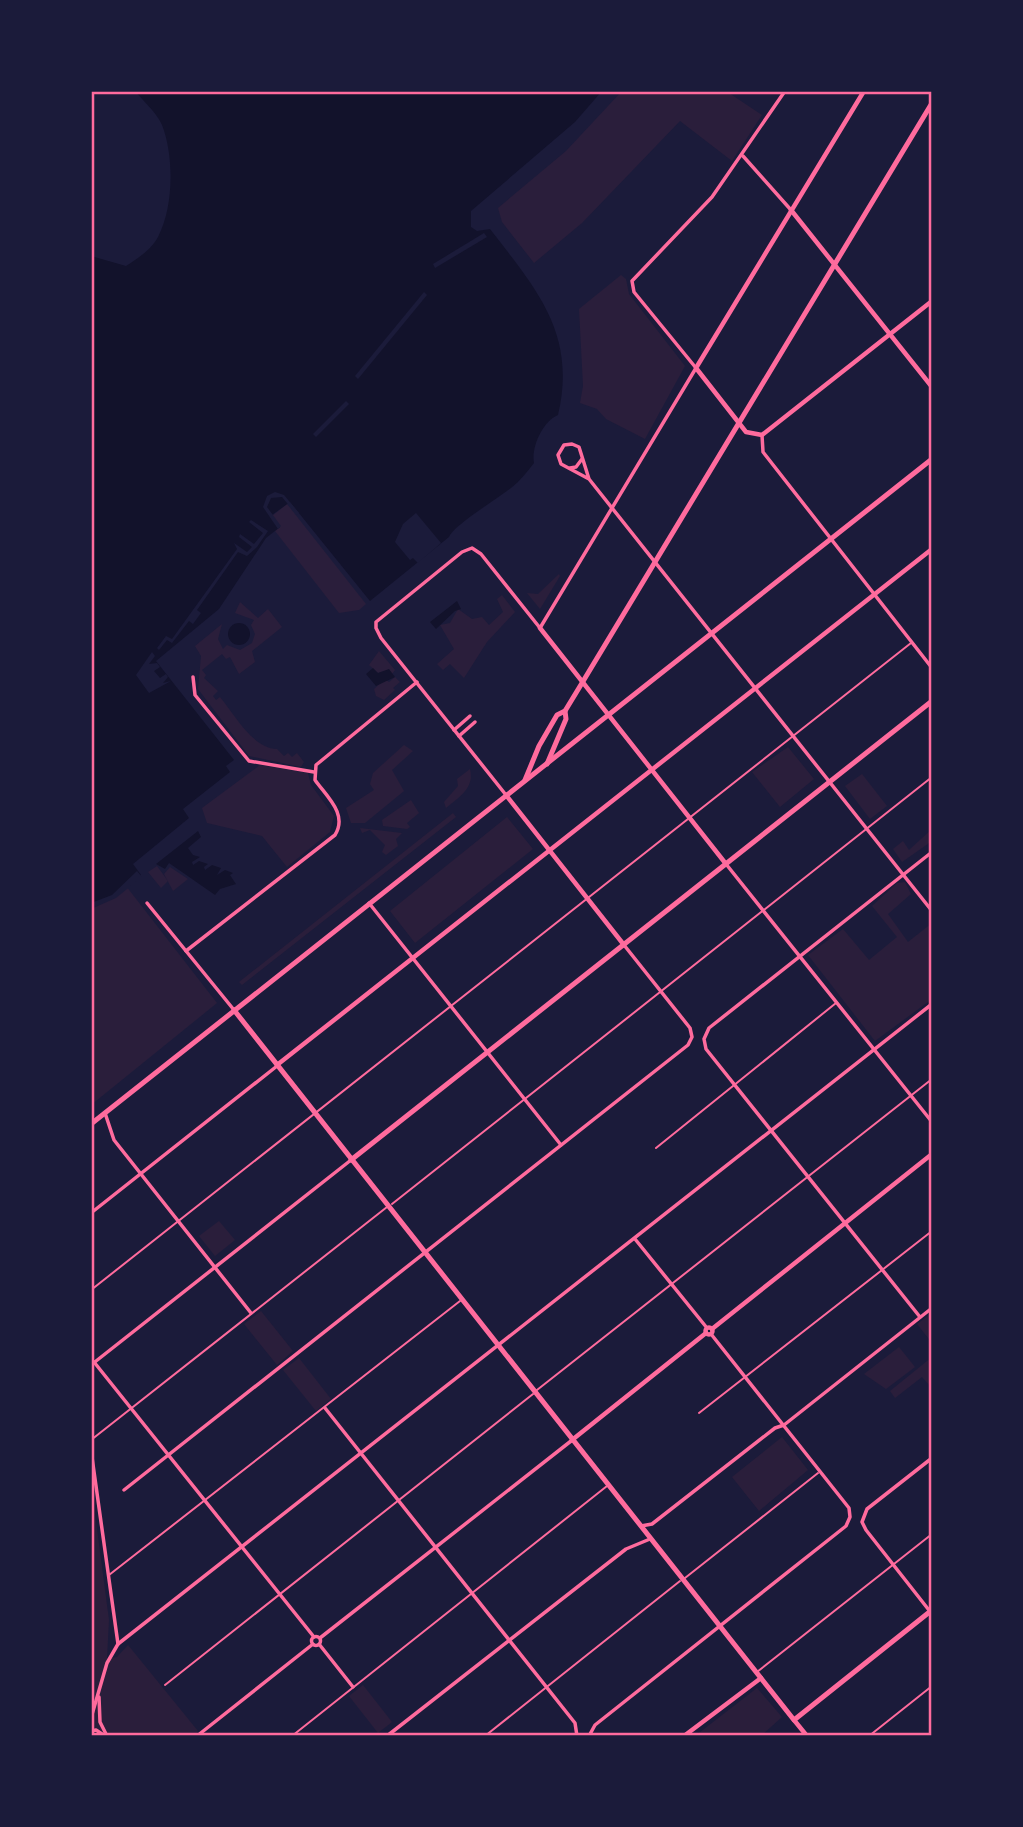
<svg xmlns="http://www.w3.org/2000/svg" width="1023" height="1827" viewBox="0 0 1023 1827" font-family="'Space Grotesk',sans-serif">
<rect width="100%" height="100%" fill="#1b1b3a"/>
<g fill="#2a1e3b">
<path d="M622 91H726L762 115 732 161 680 121 582 223 534 263 502 222 498 208 566 151Z"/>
<path d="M621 275 626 279 629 294 685 366 645 439 606 419 597 409 580 403 583 386 579 309Z"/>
<path d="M287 504 366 604 359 610 339 613 275 531 280 527 272 516Z"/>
<path d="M559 574 560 576 540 609 527 593 538 594Z"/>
<path d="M502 595 515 612 487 642 464 678 450 664 443 670 437 664 454 649 440 625 450 623 458 609 472 619 482 617 489 625 503 612 497 599Z"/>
<path d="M240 602 258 618 268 609 282 627 252 651 255 662 239 674 230 657 226 659 222 654 202 670 206 675 204 678 218 691 213 696 216 700 220 697C235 715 252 748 277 749L284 756 288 753 292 757 297 753 304 762 301 767 249 756 198 689 201 656 195 646 222 624 218 639 223 649 227 645 240 650 252 643 255 634 251 625 254 620 235 613Z"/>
<path d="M379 651 395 670 392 674 389 670 378 673 369 665Z"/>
<path d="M395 677 400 682 393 688 395 690 384 700 376 696 374 689 385 679 389 682Z"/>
<path d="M404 745 413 751 392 770 404 791 365 823H351L346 808 374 790 370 784 373 773Z"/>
<path d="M788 747 814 779 780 807 752 772Z"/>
<path d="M260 765 308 773 311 785 334 816 330 832 287 867 262 836 207 823 202 808Z"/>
<path d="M470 769C475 788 459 797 446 808L444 802 458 786 457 779Z"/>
<path d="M862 774 887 806 870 819 845 786Z"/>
<path d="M411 800 419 813 407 823 410 827 407 829 383 826 382 820Z"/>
<path d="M453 813 456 817 242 985 239 982Z"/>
<path d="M507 817 533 849 415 943 390 911Z"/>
<path d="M360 828 402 833 396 839 398 846 386 855 382 852 385 845 370 830 362 833Z"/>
<path d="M932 829V841L902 862 893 849 903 841 909 850Z"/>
<path d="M157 866 168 881 161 888 148 872Z"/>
<path d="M170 867 188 879 173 891 164 874Z"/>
<path d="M905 882 911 894 888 914 908 942 932 923V999L875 1041 808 955 843 929 869 960 897 937 872 906 897 883Z"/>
<path d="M126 886 217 1003 91 1105V907Z"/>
<path d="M219 1221 235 1240 215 1256 199 1236Z"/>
<path d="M261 1311 293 1351 277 1365 244 1324Z"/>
<path d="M929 1315 932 1318V1343L917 1324Z"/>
<path d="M899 1347 915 1367 886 1389 864 1374Z"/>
<path d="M932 1357V1384L930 1386 922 1377 895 1398 890 1391Z"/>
<path d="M299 1358 331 1399 316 1411 283 1370Z"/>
<path d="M782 1437 808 1470 759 1511 732 1477Z"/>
<path d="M91 1483 109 1620 107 1659 117 1657 128 1645 198 1731 195 1736H91Z"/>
<path d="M363 1685 392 1722 378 1733 349 1696Z"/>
<path d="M757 1688 782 1717 761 1736H695Z"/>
</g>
<g fill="#12122b">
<path d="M135 91H602L575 122 471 211V227L477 231 490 229C537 290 577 334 558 415 543 421 531 447 534 463 527 472 520 481 511 488 497 499 454 525 449 537L370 601 290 502 272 515 280 527 266 538 219 609 156 661 234 760 226 766 230 772 183 809 189 818 133 864 141 875 112 898 91 907V256L126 266C138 258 151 250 158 237 174 207 174 155 162 125 157 113 143 101 135 91Z"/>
<path d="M457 601 461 609 455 611 436 629 430 622Z"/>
<circle cx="239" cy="634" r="11"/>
<path d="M373 668 378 673 389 669 395 677 376 686 366 674Z"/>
<path d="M198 831 201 837 188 848 193 855 200 857 192 862 193 865 199 861 208 864 204 867 205 870 212 865 221 868 217 875 225 870 233 873 230 875 236 884 220 889 215 895 169 863 165 869 156 864Z"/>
</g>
<g fill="#1b1b3a">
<path d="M484 233 487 237 435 268 433 264Z"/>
<path d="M424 292 427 295 358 379 355 376Z"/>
<path d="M346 401 349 404 316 437 313 434Z"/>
<path d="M275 492 284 495 299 513 297 515 282 497 271 498 267 507 281 526 278 529 263 507 267 496Z"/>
<path d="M416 513 441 543 418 563 413 558 410 560 395 542 403 524Z"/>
<path d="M251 520 268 531 257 547 247 556 238 552 197 610 201 613 193 624 189 621 172 643 167 640 159 650 157 648 166 636 172 639 237 549 234 543 247 552 252 547 239 537 240 534 254 544 263 533 249 522Z"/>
<path d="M152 652 155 656 149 664 157 663 160 667 154 671 160 678 166 674 168 677 163 683 171 681 149 693 136 675Z"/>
<path d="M137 871 142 877 116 898 91 909V903L112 895Z"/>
</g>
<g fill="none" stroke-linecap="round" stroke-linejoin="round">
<g stroke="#ff6b9d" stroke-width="2">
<path d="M656 1148 836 1003"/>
<path d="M392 1204 932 777"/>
<path d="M91 1290 911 643"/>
<path d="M537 1390 932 1079"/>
<path d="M699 1413 932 1231"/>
<path d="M91 1440 387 1207"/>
<path d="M109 1575 460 1301"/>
<path d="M685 1578 818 1473"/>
<path d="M757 1672 932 1534"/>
<path d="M165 1685 533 1394"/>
<path d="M292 1736 607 1486"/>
<path d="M485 1736 680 1581"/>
<path d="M869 1736 932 1686"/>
</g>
<g stroke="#ff6b9d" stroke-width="3.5">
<path d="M743 156 791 210"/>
<path d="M762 435 763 452 932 668"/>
<path d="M570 468 576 467 582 459"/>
<path d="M589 479 561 464 558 455 564 445 572 444 579 447 589 479 932 911"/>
<path d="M193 677 195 695 249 761 314 772"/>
<path d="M454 730 470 716"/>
<path d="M459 736 475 722"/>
<path d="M506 795 381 638 376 628V622L462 552 472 548 481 554 540 628 696 368 634 292 632 281 712 197 785 91"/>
<path d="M726 864 932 1122"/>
<path d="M147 903 234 1010"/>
<path d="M369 903 561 1145"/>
<path d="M186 951 335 835C348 814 327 797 315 780L316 765 417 682"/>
<path d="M105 1113 114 1140 251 1313"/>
<path d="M91 1213 277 1066"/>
<path d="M635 1239 707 1328"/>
<path d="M920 1317 706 1049 704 1039 709 1028 932 852"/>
<path d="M94 1362 314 1637"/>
<path d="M91 1365 351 1160"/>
<path d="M325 1408 575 1723 577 1736"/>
<path d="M91 1450 118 1644 107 1663 91 1718"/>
<path d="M932 1458 867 1509 862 1522 866 1530 932 1614"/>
<path d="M124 1490 688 1045 692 1037 690 1028 624 945"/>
<path d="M641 1526 652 1524 775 1428 784 1425 932 1308"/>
<circle cx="316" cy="1641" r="4.5"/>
<path d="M320 1638 571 1441"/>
<path d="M118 1644 932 1004"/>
<path d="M319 1644 353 1687"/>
<path d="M99 1697 100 1722 107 1736"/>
<path d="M91 1731 96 1730 105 1736"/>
<path d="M197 1736 313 1644"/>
<path d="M387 1736 626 1549 650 1539"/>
<path d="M589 1736 595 1725 846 1526 850 1517 849 1508 711 1334"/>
</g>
<g stroke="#ff6b9d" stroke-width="4.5">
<path d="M864 91 696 368 746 432 762 435 932 301"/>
<path d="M791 210 932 387"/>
<path d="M540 628 726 864"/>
<path d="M506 795 624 945"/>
<path d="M277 1065 932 549"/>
<circle cx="709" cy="1331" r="3.5"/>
<path d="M712 1329 932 1154"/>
<path d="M572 1440 706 1333"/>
<path d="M794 1720 807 1736"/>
<path d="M684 1736 761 1678"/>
</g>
<g stroke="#ff6b9d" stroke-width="5">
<path d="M547 764 566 719 565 711"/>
<path d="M525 780 539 746 557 715 565 711 579 688 932 103"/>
<path d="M234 1010 794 1720 932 1610"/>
<path d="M351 1160 932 701"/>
</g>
<path stroke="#ff6b9d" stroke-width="5" d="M91 1124 932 459"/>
</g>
<rect width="1023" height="1827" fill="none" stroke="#1b1b3a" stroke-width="186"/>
<rect x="93" y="93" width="837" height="1641" fill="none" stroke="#ff6b9d" stroke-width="2.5"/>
</svg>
